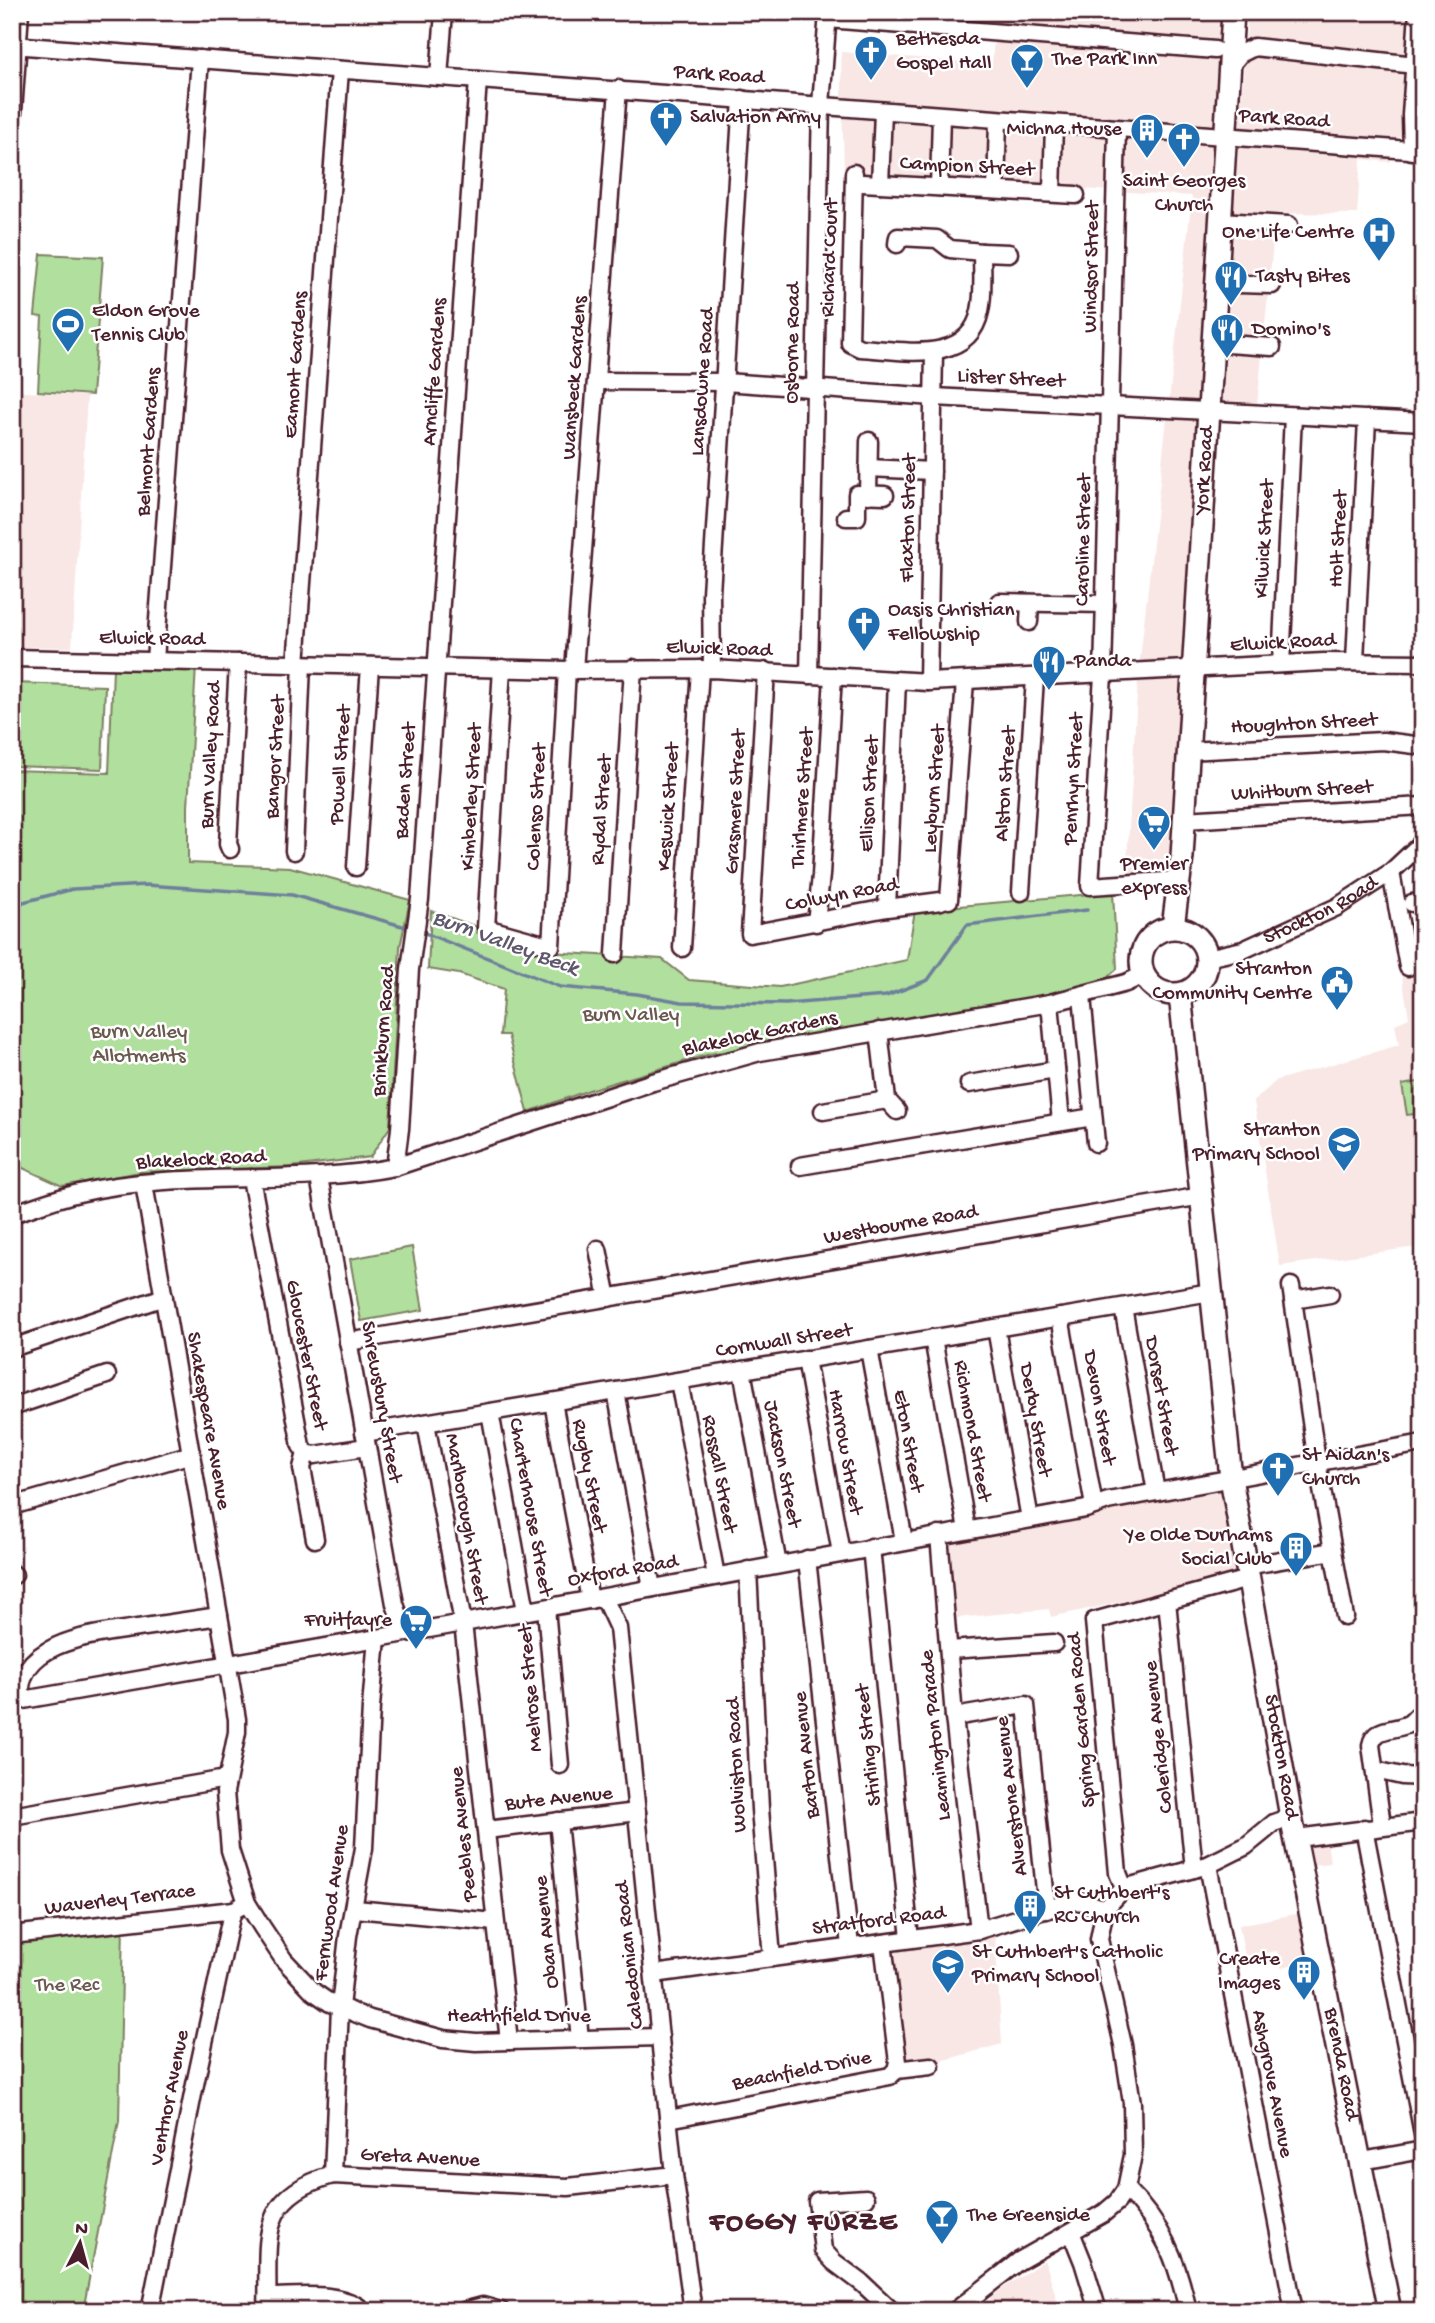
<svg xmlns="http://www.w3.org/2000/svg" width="1435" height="2323" viewBox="0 0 1435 2323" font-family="'Gochi Hand',sans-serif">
<rect width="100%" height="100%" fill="#fff"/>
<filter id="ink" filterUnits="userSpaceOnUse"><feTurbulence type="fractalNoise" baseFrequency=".0143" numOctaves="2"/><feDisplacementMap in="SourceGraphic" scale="14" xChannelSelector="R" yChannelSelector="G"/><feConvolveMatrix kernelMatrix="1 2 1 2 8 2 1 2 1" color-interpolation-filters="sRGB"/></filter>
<g filter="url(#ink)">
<g fill="#f8e7e5">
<path d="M996 12H1224L1172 874 1126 878 1138 677 1192 196 844 174 841 52 992 64Z"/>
<path d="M1248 12H1423V139L1398 137 1390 162 1361 159 1357 214 1276 213 1257 406H1220Z"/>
<path d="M12 391 87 396 72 647H12Z"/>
<path d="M1423 968V1246L1280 1266 1254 1101 1277 1080 1399 1045 1395 1024 1409 1018 1401 971Z"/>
<path d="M1229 1484 1244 1575 1051 1617 1049 1609 957 1618 949 1541Z"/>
<path d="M1327 1841 1330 1863 1313 1865 1310 1844Z"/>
<path d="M1301 1913 1310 1962 1281 1968 1277 1951 1245 1957 1239 1925Z"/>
<path d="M995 1934 1002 2044 905 2071 891 1947Z"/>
<path d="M1045 2260 1060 2311H994L990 2297Z"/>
</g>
<g fill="#b1df9e" stroke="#7e7f64" stroke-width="2">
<path d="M41 254 103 257 92 395 38 391 42 317 35 316Z"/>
<path d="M196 666 188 807V863L290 867 410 900 400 947 390 1127 370 1157 291 1167 140 1172 62 1186 12 1163V770L109 773 113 668Z"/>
<path d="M12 683 105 686 102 769 12 766Z"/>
<path d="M1113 892 1117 969 1096 987 907 1021 710 1054 592 1089 528 1112 508 1035H500L504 989 459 974 428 969 431 911 550 952 662 959 689 980 780 987 907 960 915 910Z"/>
<path d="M1423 1081V1113L1407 1115 1402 1085Z"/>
<path d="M412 1247 423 1310 361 1321 350 1259Z"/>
<path d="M123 1924 119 2121 83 2311H12V1937Z"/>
</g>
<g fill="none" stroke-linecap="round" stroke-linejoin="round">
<g stroke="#6e809b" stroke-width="3.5">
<path d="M12 905 73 889 146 885 292 895 413 929"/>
<path d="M420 931 560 987 637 994 682 1002 786 1004 886 996 928 980 967 925 1087 910"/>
</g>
<defs>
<g id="minor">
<path d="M828 19 1215 50"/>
<path d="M12 45 1423 151"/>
<path d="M1228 69 1240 54 1254 47 1415 65"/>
<path d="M439 77 444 12"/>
<path d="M12 126 20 12"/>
<path d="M1117 129 1103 675 1090 886 1181 880"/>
<path d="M1412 151 1411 115 1418 12"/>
<path d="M854 173 850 343 860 348C900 350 969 366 980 311 984 293 982 271 982 252L950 249 937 239 898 237 897 244"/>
<path d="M862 183 1076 195"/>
<path d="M880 184 883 111"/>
<path d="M939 187 941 116"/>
<path d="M996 190 998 120"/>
<path d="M1052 193 1054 124"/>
<path d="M1220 221 1289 225"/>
<path d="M982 252 1009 253"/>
<path d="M1239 284 1272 285"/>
<path d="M1213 343 1272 347"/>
<path d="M597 381 725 382 934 397 1423 422"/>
<path d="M868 468 932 471"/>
<path d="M868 495 869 441"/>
<path d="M846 517H857V494L885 495"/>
<path d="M999 602 1105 604"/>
<path d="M1029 622 1030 603"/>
<path d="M12 658 567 670 712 669 928 682 1324 662 1423 663"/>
<path d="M155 660 200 59"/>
<path d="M1355 661 1367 419"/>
<path d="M296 664 340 70"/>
<path d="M1281 664 1293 416"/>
<path d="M502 668 486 928 551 946 567 670"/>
<path d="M712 669 711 593 742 99"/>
<path d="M574 670 618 89"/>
<path d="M766 671 750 934 887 908 941 901"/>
<path d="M809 675 821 105 828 12"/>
<path d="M928 682 934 352"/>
<path d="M1187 751 1383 741 1423 746"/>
<path d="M1184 820 1423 806"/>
<path d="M230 849 228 844 238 663"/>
<path d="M294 851 302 664"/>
<path d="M356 867 370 666"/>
<path d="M1391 872 1408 967"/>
<path d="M1021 892 1035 678"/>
<path d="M949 900 965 681"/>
<path d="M1412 903 1423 902"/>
<path d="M887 908 897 681"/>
<path d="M816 923 821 875 833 676"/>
<path d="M682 948 700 669"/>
<path d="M615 954 633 668"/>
<path id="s1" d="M1207 958 1243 950 1337 907 1391 872 1423 842"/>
<path d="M1082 996 1096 1143"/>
<path d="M1050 1003 1061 1122"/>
<path d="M879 1031 887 1100 897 1111"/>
<path d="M969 1084 1056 1070"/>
<path d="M823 1111 887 1100"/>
<path d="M800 1166 1093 1117"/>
<path d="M395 1167 400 1129 410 969 420 899 478 80"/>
<path d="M319 1177 395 1604 405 1632"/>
<path d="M251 1178 301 1446 306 1453 302 1468 315 1539"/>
<path d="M144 1184 237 1719V1732L225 1792 230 1850 247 1903 262 1927 284 1960 314 1992 330 2003 370 2019 443 2039 476 2042 660 2037"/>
<path d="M12 1214C34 1207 56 1198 79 1193 182 1169 291 1187 395 1167L653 1082 760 1052 1050 1003 1126 983 1143 975"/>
<path d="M598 1249 608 1298"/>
<path d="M1291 1286 1317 1462 1345 1617"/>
<path d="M1293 1300 1330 1294"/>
<path d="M1123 1307 1156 1492"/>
<path d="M1060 1317 1094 1506"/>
<path d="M996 1328 1030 1519"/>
<path d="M933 1338 967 1530"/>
<path d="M348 1342 1202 1196"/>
<path d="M12 1348 164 1297"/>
<path d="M869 1349 904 1541"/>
<path d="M806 1359 841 1553"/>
<path d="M742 1370 778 1565"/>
<path d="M679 1381 716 1576"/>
<path d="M616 1391 652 1588"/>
<path d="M553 1402 590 1600"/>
<path d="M12 1407 107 1375"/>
<path d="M490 1412 526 1611"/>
<path d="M426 1423 463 1623 509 2041"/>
<path d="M364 1433 1211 1292"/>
<path d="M306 1453 315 1455 366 1447"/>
<path d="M12 1506 192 1454"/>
<path d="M939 1535 954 1717 979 1930"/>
<path d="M871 1547 910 1939"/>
<path d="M807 1559 850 1946"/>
<path d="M1246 1566 1333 1551"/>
<path d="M748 1570 760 1809 772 1958"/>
<path d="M12 1573 14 1575"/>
<path d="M604 1598 618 1628 674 2175 693 2311"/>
<path d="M1167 1601 1194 1869"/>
<path d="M546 1608 560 1765"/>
<path d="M949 1650 1054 1643"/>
<path d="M21 1700C14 1641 97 1634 138 1628 165 1624 192 1620 219 1616"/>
<path d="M12 1702 463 1623 1086 1509 1108 1501 1423 1443"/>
<path d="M954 1717 1026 1705 1047 1910"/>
<path d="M1375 1770 1402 1776 1423 1777"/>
<path d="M12 1816 226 1779"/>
<path d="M558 1821 580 2039"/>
<path d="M1382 1825 1371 1745C1375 1725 1396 1732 1410 1723 1414 1720 1418 1714 1423 1711"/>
<path d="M1364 1828 1423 2134"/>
<path d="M486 1830 637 1812"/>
<path d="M1297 1838 1423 1822"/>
<path d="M1208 1865 1294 2311"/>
<path d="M1124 1888 1118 1873 1094 1621 1248 1579"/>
<path d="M355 1909 495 1922"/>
<path d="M12 1935 234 1910"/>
<path d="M654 1974 979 1930 1074 1901 1085 1902 1105 1909"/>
<path d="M896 2070 931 2066"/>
<path d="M669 2119 890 2076 896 2070 898 2062 883 1943"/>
<path d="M1362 2161 1423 2150"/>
<path d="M333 2175 340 2007 348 1936 364 1848 371 1707 377 1638"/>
<path d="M1126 2189C1164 2227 1177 2260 1188 2311"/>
<path d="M866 2198 817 2201 823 2250 834 2262 862 2283 892 2311"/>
<path d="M1071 2232 1083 2262 1098 2311"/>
<path d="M268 2297C298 2297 340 2290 364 2311"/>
<path d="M150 2311 194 2089 231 1917 234 1910 247 1903"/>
<path d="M267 2311C270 2243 253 2197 333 2175L568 2187 674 2175"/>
<path d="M464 2311 483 2306 501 2311"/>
<path d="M955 2311 1019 2261 1104 2213 1117 2202 1126 2189 1133 2155 1132 2103 1123 2045 1099 1939 1105 1909 1124 1888 1208 1865 1246 1846 1274 1823 1291 1817"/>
</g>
<g id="major">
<path id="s2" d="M1173 927 1182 857 1233 12"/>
<circle cx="1174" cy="961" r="33"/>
<path id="s3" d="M1180 994 1231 1478 1291 1817 1390 2311"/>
</g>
</defs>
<use href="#minor" stroke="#4a1f2b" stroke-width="21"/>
<use href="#major" stroke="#4a1f2b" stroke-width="26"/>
<use href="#minor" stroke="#fff" stroke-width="16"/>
<use href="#major" stroke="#fff" stroke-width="21"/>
</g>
</g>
<defs>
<symbol id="church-pin" viewBox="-11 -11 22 30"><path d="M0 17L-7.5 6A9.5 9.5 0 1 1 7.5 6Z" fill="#1f6fb2" stroke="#fff"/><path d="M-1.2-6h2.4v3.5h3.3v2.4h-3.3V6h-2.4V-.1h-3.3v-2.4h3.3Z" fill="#fff"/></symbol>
<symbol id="bar-pin" viewBox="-11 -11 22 30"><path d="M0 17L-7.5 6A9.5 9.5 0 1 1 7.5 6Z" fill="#1f6fb2" stroke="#fff"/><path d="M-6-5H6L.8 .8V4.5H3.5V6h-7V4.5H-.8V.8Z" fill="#fff"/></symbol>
<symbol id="building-pin" viewBox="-11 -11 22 30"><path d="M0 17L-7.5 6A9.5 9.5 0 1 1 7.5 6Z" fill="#1f6fb2" stroke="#fff"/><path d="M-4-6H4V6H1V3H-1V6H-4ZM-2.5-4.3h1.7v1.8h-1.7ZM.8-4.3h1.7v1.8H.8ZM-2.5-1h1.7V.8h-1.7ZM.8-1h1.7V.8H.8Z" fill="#fff"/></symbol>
<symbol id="hospital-pin" viewBox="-11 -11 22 30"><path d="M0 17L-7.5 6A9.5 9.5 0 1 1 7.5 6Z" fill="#1f6fb2" stroke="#fff"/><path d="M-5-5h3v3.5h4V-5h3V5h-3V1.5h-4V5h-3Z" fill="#fff"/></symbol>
<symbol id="restaurant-pin" viewBox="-11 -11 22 30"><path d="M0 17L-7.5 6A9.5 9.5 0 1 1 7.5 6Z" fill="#1f6fb2" stroke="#fff"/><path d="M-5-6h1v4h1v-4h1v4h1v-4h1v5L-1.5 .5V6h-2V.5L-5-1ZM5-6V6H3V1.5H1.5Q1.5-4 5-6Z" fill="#fff"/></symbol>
<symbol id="stadium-pin" viewBox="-11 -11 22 30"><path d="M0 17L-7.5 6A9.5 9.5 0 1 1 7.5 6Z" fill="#1f6fb2" stroke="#fff"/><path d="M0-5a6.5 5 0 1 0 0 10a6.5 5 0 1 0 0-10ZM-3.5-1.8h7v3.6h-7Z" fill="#fff"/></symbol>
<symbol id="supermarket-pin" viewBox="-11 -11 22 30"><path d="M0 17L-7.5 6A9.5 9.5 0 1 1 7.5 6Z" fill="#1f6fb2" stroke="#fff"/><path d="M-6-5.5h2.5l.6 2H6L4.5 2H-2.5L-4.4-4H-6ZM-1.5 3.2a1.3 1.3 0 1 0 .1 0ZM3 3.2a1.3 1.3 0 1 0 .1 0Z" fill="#fff"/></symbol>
<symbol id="civic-pin" viewBox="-11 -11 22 30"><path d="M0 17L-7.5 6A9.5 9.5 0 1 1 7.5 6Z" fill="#1f6fb2" stroke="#fff"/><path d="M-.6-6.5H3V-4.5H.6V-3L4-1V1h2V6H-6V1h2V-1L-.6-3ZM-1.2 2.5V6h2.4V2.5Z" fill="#fff"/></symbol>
<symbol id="school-pin" viewBox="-11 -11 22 30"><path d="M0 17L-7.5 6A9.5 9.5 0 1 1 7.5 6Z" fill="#1f6fb2" stroke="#fff"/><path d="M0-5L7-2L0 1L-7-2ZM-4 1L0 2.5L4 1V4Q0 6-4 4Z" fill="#fff"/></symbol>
</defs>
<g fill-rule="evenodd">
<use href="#church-pin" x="852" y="33" width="38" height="52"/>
<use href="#bar-pin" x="1008" y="41" width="38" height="52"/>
<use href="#church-pin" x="647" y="99" width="38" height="52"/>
<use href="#building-pin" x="1128" y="111" width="38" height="52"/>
<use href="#church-pin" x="1165" y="120" width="38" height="52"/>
<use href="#hospital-pin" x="1360" y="214" width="38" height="52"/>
<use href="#restaurant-pin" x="1212" y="258" width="38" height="52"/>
<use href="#stadium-pin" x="49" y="305" width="38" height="52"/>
<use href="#restaurant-pin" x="1208" y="311" width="38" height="52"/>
<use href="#church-pin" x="845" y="604" width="38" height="52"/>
<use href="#restaurant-pin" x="1030" y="643" width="38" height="52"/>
<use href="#supermarket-pin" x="1135" y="803" width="38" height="52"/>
<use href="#civic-pin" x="1318" y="963" width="38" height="52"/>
<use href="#school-pin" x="1325" y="1124" width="38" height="52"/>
<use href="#church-pin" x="1259" y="1449" width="38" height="52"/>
<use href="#building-pin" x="1277" y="1529" width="38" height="52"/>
<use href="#supermarket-pin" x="397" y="1602" width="38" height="52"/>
<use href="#building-pin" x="1011" y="1887" width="38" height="52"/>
<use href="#school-pin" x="929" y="1946" width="38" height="52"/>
<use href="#building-pin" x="1285" y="1953" width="38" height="52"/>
<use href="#bar-pin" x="923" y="2197" width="38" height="52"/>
</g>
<g text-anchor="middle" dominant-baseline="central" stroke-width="5" stroke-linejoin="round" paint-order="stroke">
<g font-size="21" fill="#4a1f2b" stroke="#fff" text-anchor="start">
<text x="896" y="40">Bethesda<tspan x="896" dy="24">Gospel Hall</tspan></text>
<text x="1052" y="60">The Park Inn</text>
<text x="690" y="118">Salvation Army</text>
<text x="1122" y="130" text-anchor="end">Michna House</text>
<text x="1184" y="182" text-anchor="middle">Saint Georges<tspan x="1184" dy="24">Church</tspan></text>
<text x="1354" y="233" text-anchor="end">One Life Centre</text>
<text x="1256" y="277">Tasty Bites</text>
<text x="92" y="312">Eldon Grove<tspan x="92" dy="24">Tennis Club</tspan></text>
<text x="1252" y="330">Domino's</text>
<text x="888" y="611">Oasis Christian<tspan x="888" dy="24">Fellowship</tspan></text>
<text x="1074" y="662">Panda</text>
<text x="1154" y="865" text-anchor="middle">Premier<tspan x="1154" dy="24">express</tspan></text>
<text x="1312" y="970" text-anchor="end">Stranton<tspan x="1312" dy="24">Community Centre</tspan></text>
<text x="1320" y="1131" text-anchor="end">Stranton<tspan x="1320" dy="24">Primary School</tspan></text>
<text x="1302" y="1456">St Aidan's<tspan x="1302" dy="24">Church</tspan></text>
<text x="1272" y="1536" text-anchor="end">Ye Olde Durhams<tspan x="1272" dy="24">Social Club</tspan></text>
<text x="392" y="1621" text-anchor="end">Fruitfayre</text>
<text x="1054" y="1894">St Cuthbert's<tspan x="1054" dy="24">RC Church</tspan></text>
<text x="972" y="1953">St Cuthbert's Catholic<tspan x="972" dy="24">Primary School</tspan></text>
<text x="1280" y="1960" text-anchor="end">Create<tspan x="1280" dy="24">Images</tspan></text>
<text x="967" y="2216">The Greenside</text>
</g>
<g font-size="21" fill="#4a1f2b" stroke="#fff">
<text transform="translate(719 76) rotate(4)">Park Road</text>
<text transform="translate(1284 120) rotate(4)">Park Road</text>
<text transform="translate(967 168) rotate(3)">Campion Street</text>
<text transform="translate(831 258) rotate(-88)">Richard Court</text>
<text transform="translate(1093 267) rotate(-89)">Windsor Street</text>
<text transform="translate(794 343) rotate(-89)">Osborne Road</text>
<text transform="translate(297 365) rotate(-86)">Eamont Gardens</text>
<text transform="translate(436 372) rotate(-86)">Arncliffe Gardens</text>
<text transform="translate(576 378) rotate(-86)">Wansbeck Gardens</text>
<text transform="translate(1011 380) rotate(3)">Lister Street</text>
<text transform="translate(704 382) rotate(-86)">Lansdowne Road</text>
<text transform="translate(150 442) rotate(-86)">Belmont Gardens</text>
<text stroke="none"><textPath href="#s2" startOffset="458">York Road</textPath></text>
<text transform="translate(910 518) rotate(-89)">Flaxton Street</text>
<text transform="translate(1266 539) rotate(-87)">Kilwick Street</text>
<text transform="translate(1340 539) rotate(-87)">Holt Street</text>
<text transform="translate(1085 540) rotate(-89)">Caroline Street</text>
<text transform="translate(152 640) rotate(1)">Elwick Road</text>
<text transform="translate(1283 644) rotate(-3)">Elwick Road</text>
<text transform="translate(719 650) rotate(2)">Elwick Road</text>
<text transform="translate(1304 725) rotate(-3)">Houghton Street</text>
<text transform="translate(212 755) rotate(-87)">Burn Valley Road</text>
<text transform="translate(277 757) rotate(-87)">Bangor Street</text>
<text transform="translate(342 765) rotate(-86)">Powell Street</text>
<text transform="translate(1075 779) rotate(-87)">Penrhyn Street</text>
<text transform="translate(407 781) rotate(-86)">Baden Street</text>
<text transform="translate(1007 784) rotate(-86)">Alston Street</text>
<text transform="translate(936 789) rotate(-86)">Leyburn Street</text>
<text transform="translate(1302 792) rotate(-3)">Whitburn Street</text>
<text transform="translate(871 794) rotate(-87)">Ellison Street</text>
<text transform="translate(473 797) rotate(-87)">Kimberley Street</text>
<text transform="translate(804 798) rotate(-86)">Thirlmere Street</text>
<text transform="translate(737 802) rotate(-87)">Grasmere Street</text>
<text transform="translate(538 807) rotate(-87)">Colenso Street</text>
<text transform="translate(670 807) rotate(-86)">Keswick Street</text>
<text transform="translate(603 810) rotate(-86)">Rydal Street</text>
<text transform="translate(842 896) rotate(-11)">Colwyn Road</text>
<text stroke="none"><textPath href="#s1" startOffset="124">Stockton Road</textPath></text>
<text transform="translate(385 1031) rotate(-86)">Brinkburn Road</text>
<text transform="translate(760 1035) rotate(-12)">Blakelock Gardens</text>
<text transform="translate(201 1161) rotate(-3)">Blakelock Road</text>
<text transform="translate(901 1226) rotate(-10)">Westbourne Road</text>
<text transform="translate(784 1342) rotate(-9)">Cornwall Street</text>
<text transform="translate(305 1355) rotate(79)">Gloucester Street</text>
<text transform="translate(1160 1396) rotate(80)">Dorset Street</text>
<text transform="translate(380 1402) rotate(80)">Shrewsbury Street</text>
<text transform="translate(1098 1408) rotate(80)">Devon Street</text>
<text transform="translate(1034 1420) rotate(80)">Derby Street</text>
<text transform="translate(207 1421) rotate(80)">Shakespeare Avenue</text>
<text transform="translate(971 1431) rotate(80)">Richmond Street</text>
<text transform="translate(907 1441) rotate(80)">Eton Street</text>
<text transform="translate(844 1452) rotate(80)">Harrow Street</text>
<text transform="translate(781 1464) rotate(79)">Jackson Street</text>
<text transform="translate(718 1474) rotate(79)">Rossall Street</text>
<text transform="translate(588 1476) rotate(79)">Rugby Street</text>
<text transform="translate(529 1507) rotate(80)">Charterhouse Street</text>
<text transform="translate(465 1519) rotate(80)">Marlborough Street</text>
<text transform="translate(623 1572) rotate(-10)">Oxford Road</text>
<text transform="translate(532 1688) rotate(-95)">Melrose Street</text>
<text transform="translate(1083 1720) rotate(-95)">Spring Garden Road</text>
<text transform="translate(937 1735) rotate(-96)">Leamington Parade</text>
<text transform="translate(1160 1737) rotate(-96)">Coleridge Avenue</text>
<text transform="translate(870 1745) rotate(-96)">Stirling Street</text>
<text stroke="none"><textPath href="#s3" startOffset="770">Stockton Road</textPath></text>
<text transform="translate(808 1755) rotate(-96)">Barton Avenue</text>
<text transform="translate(738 1765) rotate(-93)">Wolviston Road</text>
<text transform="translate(1013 1796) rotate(-97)">Alverstone Avenue</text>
<text transform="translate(559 1800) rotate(-6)">Bute Avenue</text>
<text transform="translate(465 1834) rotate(-96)">Peebles Avenue</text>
<text transform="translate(120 1901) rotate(-7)">Waverley Terrace</text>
<text transform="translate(333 1903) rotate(-82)">Fernwood Avenue</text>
<text transform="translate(879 1922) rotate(-7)">Stratford Road</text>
<text transform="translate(548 1932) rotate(-96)">Oban Avenue</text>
<text transform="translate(631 1955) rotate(-96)">Caledonian Road</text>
<text x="519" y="2017">Heathfield Drive</text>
<text stroke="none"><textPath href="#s3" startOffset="1083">Brenda Road</textPath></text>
<text transform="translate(802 2072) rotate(-11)">Beachfield Drive</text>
<text transform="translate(1271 2084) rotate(79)">Ashgrove Avenue</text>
<text transform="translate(171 2098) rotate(-79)">Ventnor Avenue</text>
<text transform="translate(420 2159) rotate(3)">Greta Avenue</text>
</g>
<g font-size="21" fill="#69594e" stroke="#fff">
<text x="631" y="1016">Burn Valley</text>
<text x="139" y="1033">Burn Valley<tspan x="139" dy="24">Allotments</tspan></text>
<text x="67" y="1986">The Rec</text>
</g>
<g font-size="23" font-style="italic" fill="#5f576c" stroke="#fff">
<text transform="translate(505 944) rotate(20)">Burn Valley Beck</text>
</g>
<g font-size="28" font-weight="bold" letter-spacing="2" fill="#4a1f2b" stroke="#fff">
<text x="804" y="2223">FOGGY FURZE</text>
</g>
</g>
<rect width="1435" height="2323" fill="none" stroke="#fff" stroke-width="42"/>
<rect x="21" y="21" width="1393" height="2281" fill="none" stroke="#4a1f2b" stroke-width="2.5" filter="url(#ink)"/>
<g transform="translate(80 2243) rotate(6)" stroke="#ffffff" stroke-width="5" paint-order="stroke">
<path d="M0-5L12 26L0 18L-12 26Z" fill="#4a1f2b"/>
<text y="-10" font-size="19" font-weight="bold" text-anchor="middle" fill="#4a1f2b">N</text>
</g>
</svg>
